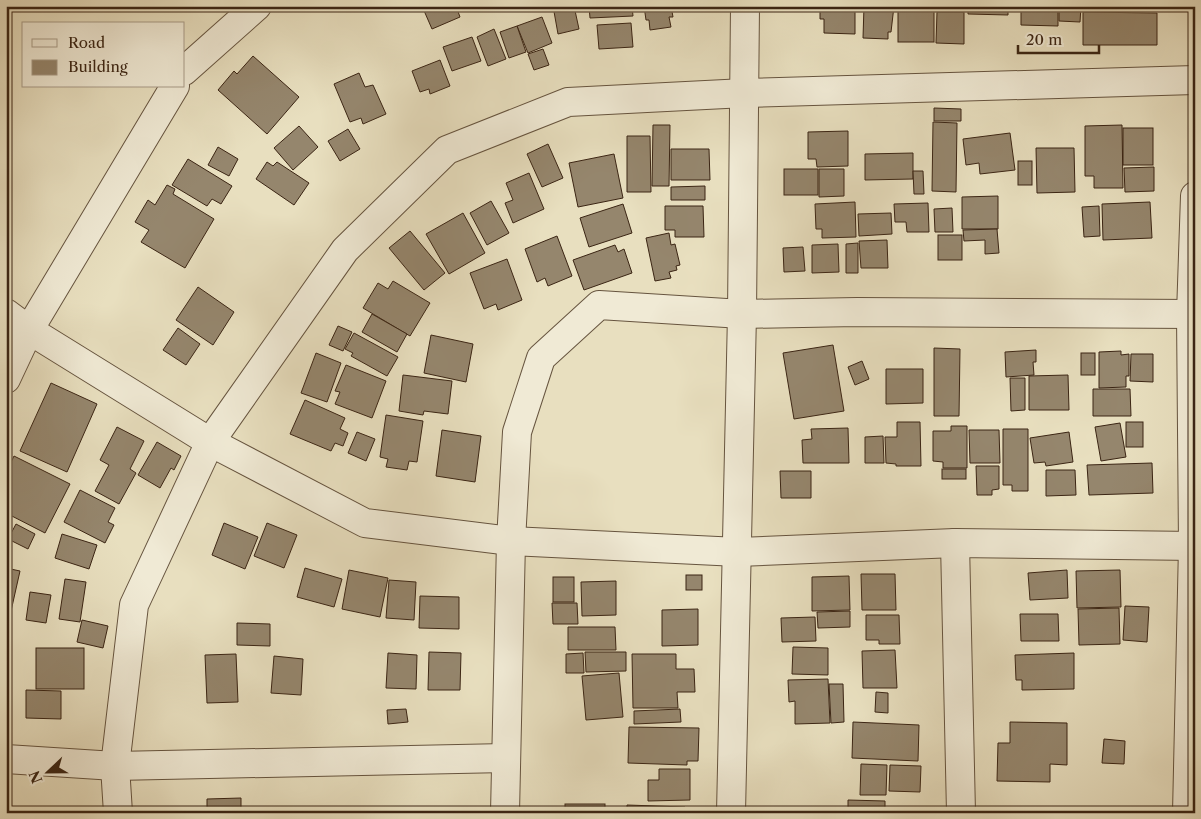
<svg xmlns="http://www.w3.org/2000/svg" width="1201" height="819" viewBox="0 0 1201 819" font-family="'Libre Caslon Text',serif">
<rect width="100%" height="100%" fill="#e8dfbf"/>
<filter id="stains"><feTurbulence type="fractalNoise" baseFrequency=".004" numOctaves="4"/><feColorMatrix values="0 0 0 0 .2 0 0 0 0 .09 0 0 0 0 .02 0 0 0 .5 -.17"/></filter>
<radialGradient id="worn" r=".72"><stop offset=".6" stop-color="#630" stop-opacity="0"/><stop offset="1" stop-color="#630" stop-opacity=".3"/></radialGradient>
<g fill="#95866d" stroke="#3b2514">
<path d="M422 6H456L460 17 432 29Z"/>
<path d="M553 6H574L579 29 558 34Z"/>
<path d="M589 6H632L633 16 590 18Z"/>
<path d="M644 6H671L673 17H669L671 27 650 30 649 20H646Z"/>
<path d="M820 6H855V34L824 33V19H820Z"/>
<path d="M864 6H894L891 32H888V39L863 38Z"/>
<rect x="898" y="6" width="36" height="36"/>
<path d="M968 6H1008V15L968 14Z"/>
<path d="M1021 6H1058V26L1021 25Z"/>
<path d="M1059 6H1081L1080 22 1059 21Z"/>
<path d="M937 12H964V44L936 43Z"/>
<path d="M1083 12 1157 13V45H1083Z"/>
<path d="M542 17 552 43 528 53 517 26Z"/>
<path d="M631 23 633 47 599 49 597 25Z"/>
<path d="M517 26 526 52 509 58 500 32Z"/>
<path d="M494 29 506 59 488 66 477 37Z"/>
<path d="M472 37 481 61 452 71 443 47Z"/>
<path d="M543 49 549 65 534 70 528 54Z"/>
<path d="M253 56 299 97 267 134 218 90 234 71 237 74Z"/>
<path d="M440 60 450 86 430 94 429 89 420 92 412 71Z"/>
<path d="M359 73 365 87 373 85 386 114 363 124 361 118 350 122 334 84Z"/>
<path d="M934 108 961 109V121H934Z"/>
<path d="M933 122 957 123 956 192 932 191Z"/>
<path d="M653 125H670L669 186H652Z"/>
<path d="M1122 125 1123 188H1094V176H1085V126Z"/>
<path d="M299 126 318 147 293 170 274 148Z"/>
<rect x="1123" y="128" width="30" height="37"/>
<path d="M348 129 360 149 340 161 328 141Z"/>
<path d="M848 131V166L817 167 816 159H808V132Z"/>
<path d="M1010 133 1015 170 980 174 979 163 966 165 963 139Z"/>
<path d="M627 136H650L651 192H627Z"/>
<path d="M548 144 563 178 542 187 527 154Z"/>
<path d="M218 147 238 159 229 176 208 165Z"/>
<path d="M1036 148H1074L1075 192 1037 193Z"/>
<path d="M671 149H709L710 180H671Z"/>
<path d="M913 153V179L865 180V154Z"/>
<path d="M614 154 623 198 578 207 569 163Z"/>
<path d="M188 159 232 186 221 204 212 199 207 206 172 185Z"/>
<rect x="1018" y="161" width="14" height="24"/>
<path d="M267 162 273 166 277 162 309 183 294 205 256 179Z"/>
<path d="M1154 167V191L1125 192 1124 168Z"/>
<rect x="784" y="169" width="34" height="26"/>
<path d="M819 169H844V196L819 197Z"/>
<path d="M913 171H923L924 194H914Z"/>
<path d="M529 173 544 209 513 223 505 203 513 200 506 183Z"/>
<path d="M167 185 175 189 173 194 214 219 185 268 141 242 149 230 135 222 148 200 155 205Z"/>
<path d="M705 186V200H671V187Z"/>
<path d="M998 196V229H962V197Z"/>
<path d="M491 201 509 233 487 245 470 213Z"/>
<path d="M855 202 856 237 822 238V229H816L815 204Z"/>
<path d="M1150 202 1152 238 1103 240 1102 204Z"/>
<path d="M928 203 929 232H907L906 222H895L894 204Z"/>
<path d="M623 204 632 233 589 247 580 218Z"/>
<path d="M665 206H703L704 237H675V230H665Z"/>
<path d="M1099 206 1100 236 1084 237 1082 207Z"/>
<path d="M952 208 953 232H935L934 209Z"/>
<path d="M463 213 485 253 449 274 426 234Z"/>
<path d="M891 213 892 234 859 236 858 214Z"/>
<path d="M997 229 999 253 985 254V240L964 241 963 230Z"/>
<path d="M410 231 445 273 424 290 389 248Z"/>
<path d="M669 233 671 245 675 244 680 265 676 266 677 270 669 272 671 278 655 281 646 238Z"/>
<rect x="938" y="235" width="24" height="25"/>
<path d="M557 236 572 276 548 286 545 278 537 282 525 249Z"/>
<path d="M887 240 888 268H861L859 241Z"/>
<path d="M858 243V273H846V244Z"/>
<path d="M838 244 839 272 812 273V245Z"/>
<path d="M615 245 618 252 624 249 632 273 584 290 573 260Z"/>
<path d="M803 247 805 271 784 272 783 248Z"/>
<path d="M507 259 522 300 498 310 496 304 484 309 470 273Z"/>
<path d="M393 281 430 303 410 336 363 308 378 283 388 289Z"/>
<path d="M198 287 234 312 213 345 176 320Z"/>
<path d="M372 314 407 334 397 352 362 332Z"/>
<path d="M338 326 352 332 343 351 329 345Z"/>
<path d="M178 328 200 344 186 365 163 350Z"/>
<path d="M354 333 398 357 387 376 351 356 353 353 345 349Z"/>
<path d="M431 335 473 344 466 382 424 373Z"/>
<path d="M833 345 844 411 794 419 783 353Z"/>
<path d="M934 348 960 349 959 416H934Z"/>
<path d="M1036 350V362H1033L1034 375 1006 377 1005 352Z"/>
<path d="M1121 351V355L1129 354V376H1126V387L1099 388V352Z"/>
<path d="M316 353 341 363 327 402 301 393Z"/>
<rect x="1081" y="353" width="14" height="22"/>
<path d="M1131 354H1153V382L1130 381Z"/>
<path d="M862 361 869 379 855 385 848 367Z"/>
<path d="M346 365 386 381 372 418 335 404 340 392 335 391Z"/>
<path d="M886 369H923V403L886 404Z"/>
<path d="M403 375 452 381 448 414 424 411 423 415 399 411Z"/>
<path d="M1068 375 1069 410H1029V376Z"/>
<path d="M1010 378H1025V410L1011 411Z"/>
<path d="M51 383 97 404 67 472 20 451Z"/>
<path d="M1093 389H1130L1131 416H1093Z"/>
<path d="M305 400 345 418 340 429 348 433 343 446 335 443 331 451 290 434Z"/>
<path d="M386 415 423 421 417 462 409 461 407 470 386 467 388 459 380 457Z"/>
<path d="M897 422H920L921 466H896V464L886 463 885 437H897Z"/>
<rect x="1126" y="422" width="17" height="25"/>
<path d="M1120 423 1126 457 1101 461 1095 427Z"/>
<path d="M951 426H967V468H943V462L933 461V431H951Z"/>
<path d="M117 427 144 441 130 469 136 473 119 504 95 491 109 465 100 460Z"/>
<path d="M848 428 849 463H803L802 440 812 439 811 429Z"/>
<path d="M1003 429H1028V491H1012V485H1003Z"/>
<path d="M442 430 481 436 475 482 436 476Z"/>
<path d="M969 430H999L1000 463H970Z"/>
<path d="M357 432 375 439 366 461 348 453Z"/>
<path d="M1069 432 1073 462 1046 466 1045 462 1034 463 1030 438Z"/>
<path d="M883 436 884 463H865V437Z"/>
<path d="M157 442 181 456 174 470 171 468 160 488 138 475Z"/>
<path d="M14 456 70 484 45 533 6 513 11 501 6 499V472Z"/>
<path d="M1152 463 1153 493 1089 495 1087 465Z"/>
<path d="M976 466H999V489L992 490V495H977Z"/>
<rect x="942" y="469" width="24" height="10"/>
<path d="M1046 470H1075L1076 495 1046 496Z"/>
<path d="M780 471H811V498H781Z"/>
<path d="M80 490 115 508 108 522 114 525 105 543 64 522Z"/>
<path d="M224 523 258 537 245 569 212 555Z"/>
<path d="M267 523 297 535 284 568 254 556Z"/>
<path d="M16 524 35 534 28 549 8 539Z"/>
<path d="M62 534 97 545 89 569 55 558Z"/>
<path d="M6 568 20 571 9 620H6Z"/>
<path d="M305 568 342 579 334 607 297 597Z"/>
<path d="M349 570 388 578 380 617 342 609Z"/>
<path d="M1067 570 1068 598 1030 600 1028 573Z"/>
<path d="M1120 570 1121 607 1077 608 1076 571Z"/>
<path d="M861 574H895L896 610H862Z"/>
<rect x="686" y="575" width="16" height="15"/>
<path d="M849 576 850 610 812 611V577Z"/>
<rect x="553" y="577" width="21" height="25"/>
<path d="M65 579 86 582 80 622 59 619Z"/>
<path d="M389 580 416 582 414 620 386 618Z"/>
<path d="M616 581V615L582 616 581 582Z"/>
<path d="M30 592 51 595 46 623 26 620Z"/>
<path d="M420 596 459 597V629L419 628Z"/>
<path d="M552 603H577L578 624H553Z"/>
<path d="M1125 606 1149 607 1147 642 1123 640Z"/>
<path d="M1119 608 1120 644 1079 645 1078 609Z"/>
<path d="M698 609V645L662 646V610Z"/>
<path d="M850 611V627L818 628 817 612Z"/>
<path d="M1020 614H1058L1059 641H1021Z"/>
<path d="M866 615H899L900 644H879V640H866Z"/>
<path d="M815 617 816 641 782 642 781 618Z"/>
<path d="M82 620 108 626 103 648 77 642Z"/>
<path d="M237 623 270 624V646L237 645Z"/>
<path d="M568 627H615L616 650H568Z"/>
<path d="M793 647 828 648V675L792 674Z"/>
<rect x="36" y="648" width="48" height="41"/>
<path d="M895 650 897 688H863L862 651Z"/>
<path d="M429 652 461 653 460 690H428Z"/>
<path d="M585 652H626V671L586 672Z"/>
<path d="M388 653 417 655 416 689 386 688Z"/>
<path d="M583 653 584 673H566V654Z"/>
<path d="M1074 653V689L1022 690V680H1016L1015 655Z"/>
<path d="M236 654 238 702 207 703 205 655Z"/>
<path d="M632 654H676V669H694L695 692H677L678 708H633Z"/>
<path d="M274 656 303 659 301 695 271 693Z"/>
<path d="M619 673 623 717 586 720 582 676Z"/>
<path d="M828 679 830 723 795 724V701L789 702 788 680Z"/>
<path d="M829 684H843L844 722 831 723Z"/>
<path d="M26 690 61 691V719L26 718Z"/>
<path d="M876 692 888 693V713L875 712Z"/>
<path d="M406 709 408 722 388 724 387 710Z"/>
<path d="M680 709 681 722 634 724V711Z"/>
<path d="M853 722 919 725 918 761 852 758Z"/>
<path d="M1010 722 1067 723V765L1050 764V782L997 781 998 743H1010Z"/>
<path d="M629 727 699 728 698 761H687V765L628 763Z"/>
<path d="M1104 739 1125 741 1124 764 1102 763Z"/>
<path d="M861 764 887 765 886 795H860Z"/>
<path d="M890 765 921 766 920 792 889 791Z"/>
<path d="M659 769H690V800L648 801V780H659Z"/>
<path d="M241 798V813H207V799Z"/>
<path d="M848 800 885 801V813H848Z"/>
<rect x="565" y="804" width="40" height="9"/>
<path d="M627 805 685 807V813H627Z"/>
<path d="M998 808 1068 809V813H998Z"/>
<rect x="50" y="810" width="29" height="3"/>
</g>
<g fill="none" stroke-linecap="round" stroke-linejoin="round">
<defs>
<g id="minor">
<path d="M184 71 257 6"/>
<path d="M6 313 29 330 210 442 365 523 511 541 738 552 955 543 1195 546"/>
<path d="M6 379 29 330 175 86"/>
<path d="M955 543 961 813"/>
<path d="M6 759 115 766 506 758"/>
<path d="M118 813 115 766 134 605 210 442 345 250 447 150 568 102 745 93 1195 80"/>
<path d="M505 813 511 541 517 432 541 358 599 305 742 314 857 312 1195 314"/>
<path d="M731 813 742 314 745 6"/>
<path d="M1187 813 1193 546 1191 314 1195 196"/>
</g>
</defs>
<use href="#minor" stroke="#66543f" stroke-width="30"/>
<use href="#minor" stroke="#f0ead5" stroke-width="28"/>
</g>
<rect width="1201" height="819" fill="none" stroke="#e8dfbf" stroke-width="25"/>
<rect x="8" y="8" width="1186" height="804" fill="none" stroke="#3b2514" stroke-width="2.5"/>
<rect x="12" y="12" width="1176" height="794" fill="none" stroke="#3b2514"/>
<rect x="22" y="22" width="162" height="65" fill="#f0ead5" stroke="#a89b88"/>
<rect x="32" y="39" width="25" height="8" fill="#f0ead5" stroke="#a89b88"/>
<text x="68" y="48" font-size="15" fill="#3b2514">Road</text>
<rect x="32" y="60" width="25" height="15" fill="#95866d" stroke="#a89b88"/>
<text x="68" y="72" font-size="15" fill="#3b2514">Building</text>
<g transform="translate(48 772) rotate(248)" stroke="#f0ead5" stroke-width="4" paint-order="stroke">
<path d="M0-4L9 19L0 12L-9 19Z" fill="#3b2514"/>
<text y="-8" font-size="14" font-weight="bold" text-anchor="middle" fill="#3b2514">N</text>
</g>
<path d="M1018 45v8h81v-8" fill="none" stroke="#3b2514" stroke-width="2.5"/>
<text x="1026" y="45" font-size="15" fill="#3b2514" stroke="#f0ead5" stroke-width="4" paint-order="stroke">20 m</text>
<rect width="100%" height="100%" filter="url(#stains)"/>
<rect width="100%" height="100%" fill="url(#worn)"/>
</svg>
